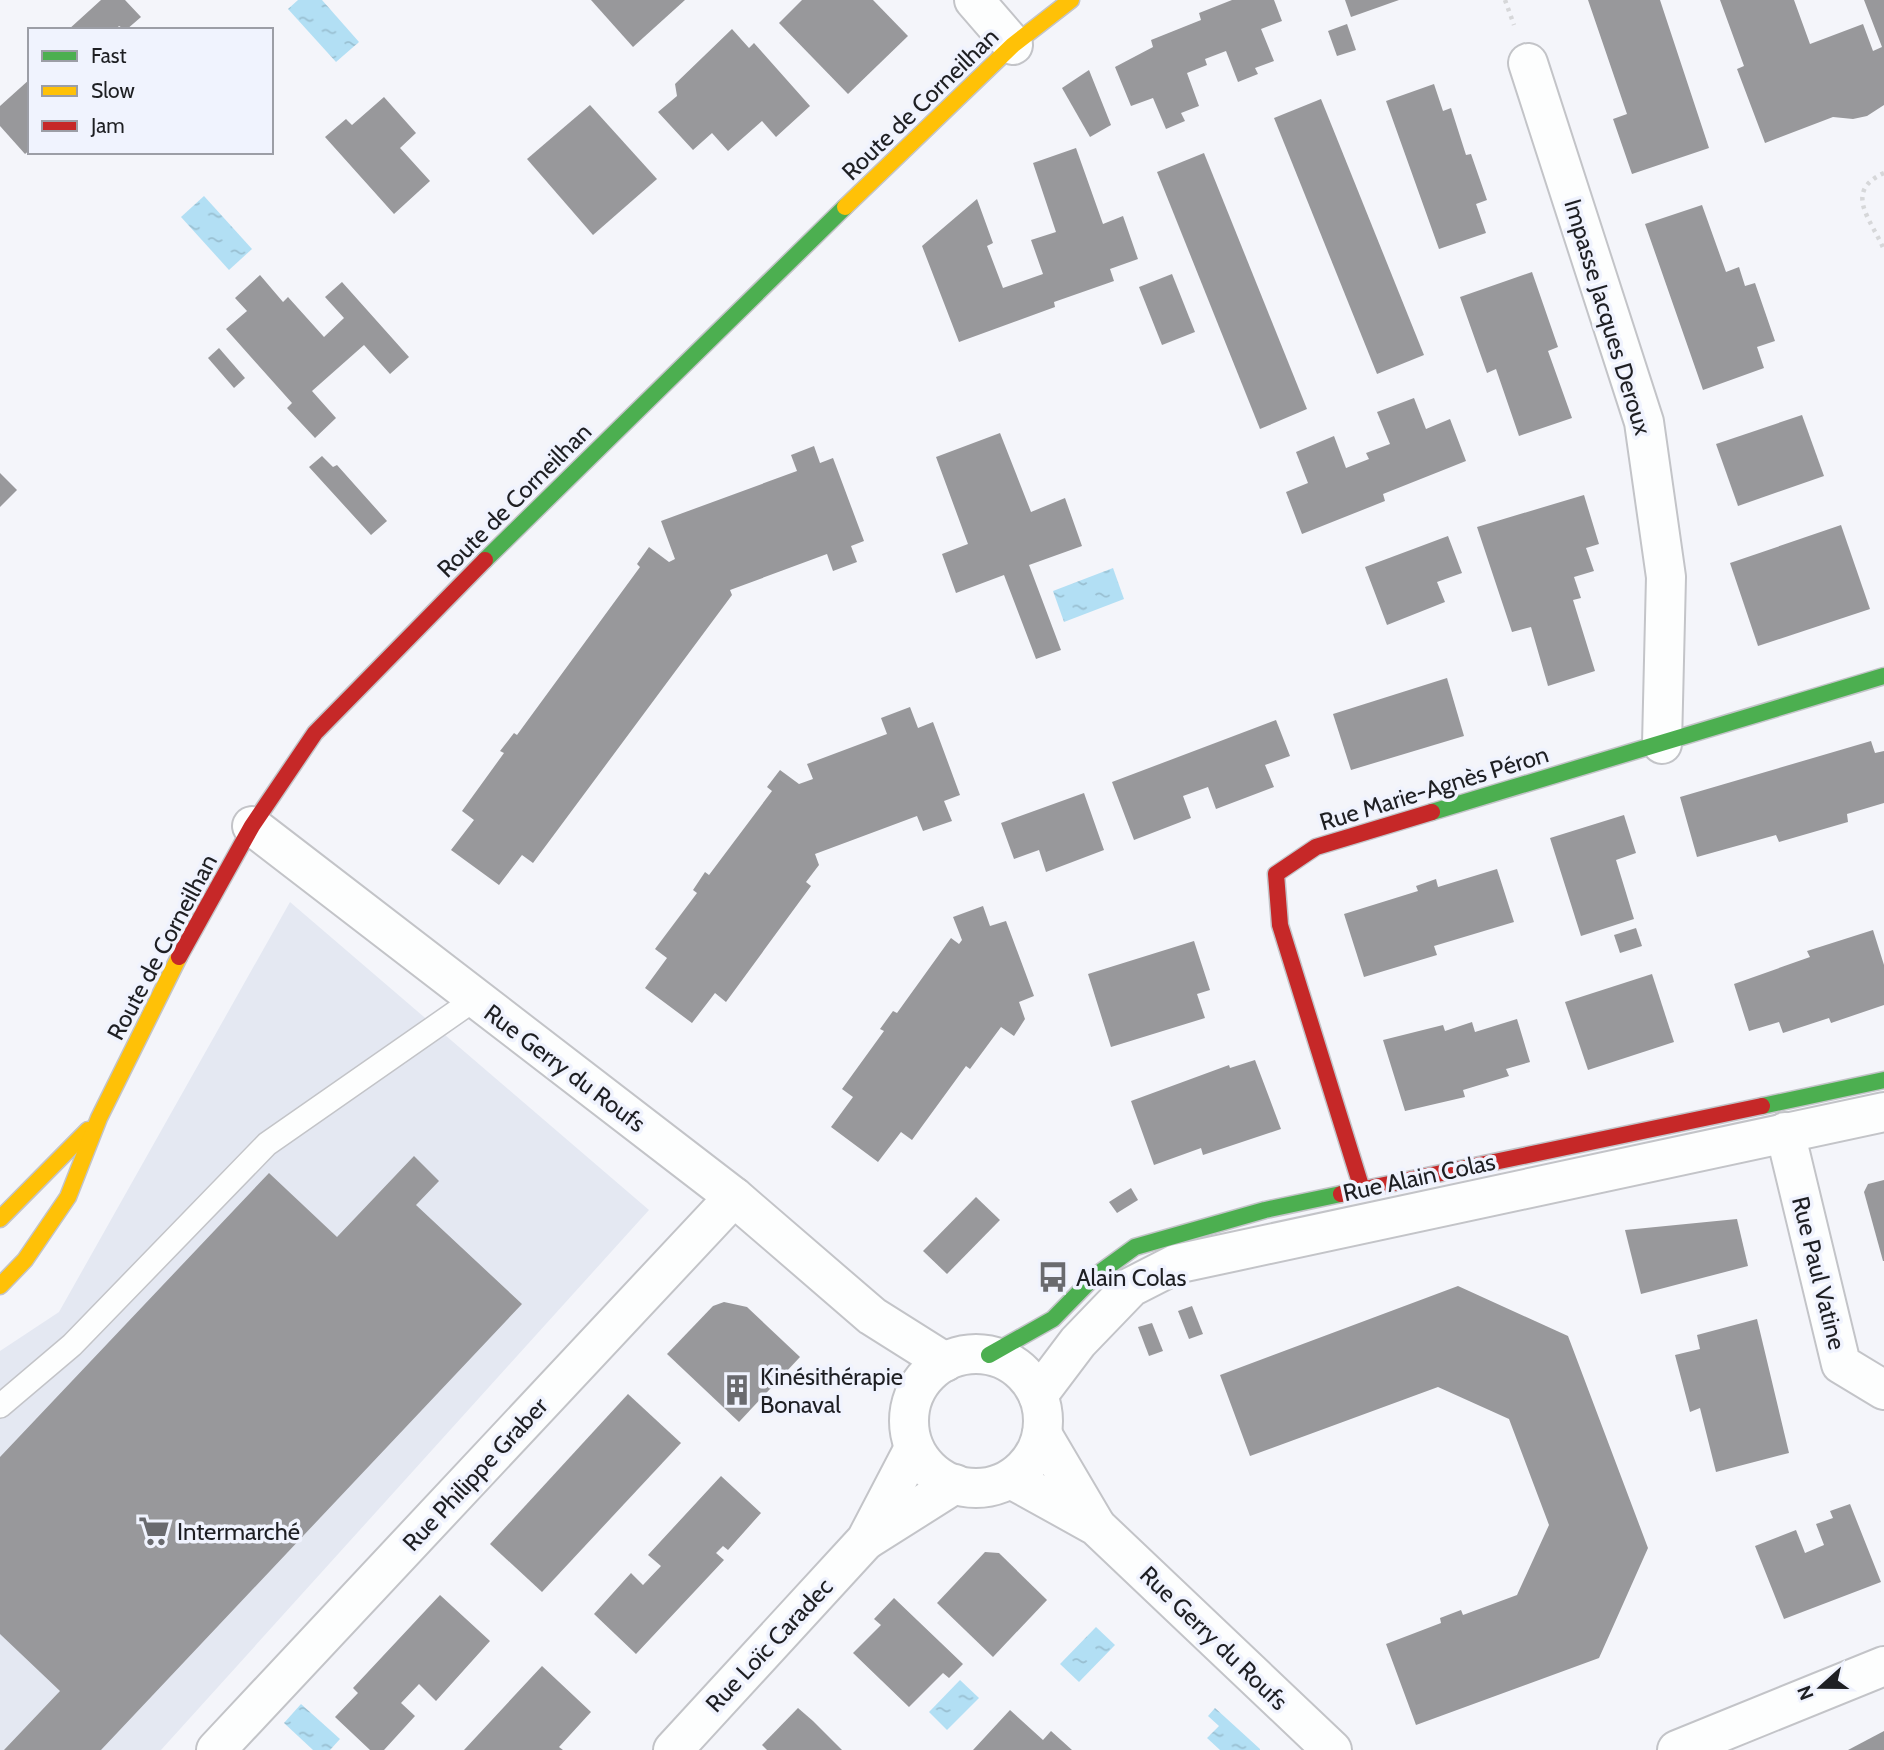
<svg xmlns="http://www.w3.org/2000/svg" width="1884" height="1750" viewBox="0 0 1884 1750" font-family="Cabin,sans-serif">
<defs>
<pattern id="water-ripples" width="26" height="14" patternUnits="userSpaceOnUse" patternTransform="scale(1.75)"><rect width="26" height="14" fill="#b2dff4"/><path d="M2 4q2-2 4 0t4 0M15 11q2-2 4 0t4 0" fill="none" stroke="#99bfd1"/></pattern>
</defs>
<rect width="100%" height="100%" fill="#f4f5fa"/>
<path fill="#e4e8f2" d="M290 902 649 1210 161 1750H0V1351L59 1312Z"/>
<g fill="url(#water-ripples)">
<path d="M298 0H322L359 42 336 62 288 9Z"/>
<path d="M204 196 252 249 229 270 181 217Z"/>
<path d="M1113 568 1124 599 1064 622 1053 591Z"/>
<path d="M1096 1627 1115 1645 1079 1682 1060 1664Z"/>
<path d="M960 1680 979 1698 947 1730 929 1712Z"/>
<path d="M301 1704 340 1739 330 1750H313L284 1723Z"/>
<path d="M1215 1708 1260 1749V1750H1220L1207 1738 1219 1726 1208 1716Z"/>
</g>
<g fill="#98989b">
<path d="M101 0H125L141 17 126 30 119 26 115 30H68Z"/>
<path d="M591 0H685L633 47Z"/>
<path d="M802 0H873L908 36 848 94 779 23Z"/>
<path d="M1232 0H1274L1282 21 1261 29 1274 61 1255 68 1258 74 1238 82 1226 51 1205 59 1207 65 1187 73 1199 106 1181 113 1185 121 1166 129 1153 98 1131 106 1115 67 1153 47 1151 40 1201 20 1199 13Z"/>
<path d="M1345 0H1399L1351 17Z"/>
<path d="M1588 0H1660L1709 148 1632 174 1613 119 1627 114Z"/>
<path d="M1720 0H1794L1810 44 1863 24 1873 51 1882 47 1864 0H1884V105L1867 116 1853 119 1833 117 1765 143 1737 69 1744 66Z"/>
<path d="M1347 24 1356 50 1337 56 1328 31Z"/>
<path d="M732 29 749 48 754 43 810 106 776 137 762 121 728 151 712 133 693 150 658 112 677 96 675 84Z"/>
<path d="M1089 70 1111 125 1090 137 1062 88Z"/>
<path d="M30 79V150L25 154 0 126V106Z"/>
<path d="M1434 84 1443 111 1451 108 1466 155 1471 154 1487 200 1476 204 1486 233 1439 249 1386 101Z"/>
<path d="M384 97 416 133 400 148 430 181 394 214 325 137 346 119 352 125Z"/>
<path d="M1321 99 1424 355 1377 374 1274 118Z"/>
<path d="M590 105 657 179 593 235 527 159Z"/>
<path d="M1076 148 1103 224 1123 216 1138 259 1110 269 1114 281 1054 302 1055 307 959 342 922 246 977 199 993 243 987 246 1003 288 1043 274 1031 240 1056 232 1033 163Z"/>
<path d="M1204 153 1307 409 1260 429 1157 172Z"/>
<path d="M1702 205 1726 272 1739 267 1745 286 1755 283 1775 341 1757 347 1764 368 1703 390 1645 224Z"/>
<path d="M1532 272 1558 347 1548 351 1572 418 1519 436 1496 369 1487 373 1460 297Z"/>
<path d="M1172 274 1195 332 1162 345 1139 287Z"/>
<path d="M260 275 283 302 288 297 324 337 344 318 325 297 342 282 409 357 390 374 364 345 312 391 336 418 315 438 287 408 292 403 226 329 247 311 235 298Z"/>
<path d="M219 348 245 378 234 388 208 358Z"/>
<path d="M1414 398 1426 429 1450 419 1466 461 1383 494 1385 501 1302 534 1286 492 1308 483 1296 452 1334 436 1346 468 1369 459 1366 453 1390 444 1377 412Z"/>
<path d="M1802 415 1824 476 1738 506 1716 444Z"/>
<path d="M1000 433 1031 512 1065 498 1082 546 1029 565 1061 650 1036 659 1004 575 956 593 942 554 968 544 936 457Z"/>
<path d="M814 446 820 463 833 458 864 541 851 546 857 562 833 571 827 554 730 590 732 595 533 863 522 855 499 885 451 850 474 820 462 811 504 753 500 751 514 733 517 735 640 567 637 564 649 547 669 562 675 559 661 521 797 471 791 455Z"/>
<path d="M322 456 333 467 337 465 387 521 371 535 309 467Z"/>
<path d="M0 473 17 490 0 507Z"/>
<path d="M1584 495 1599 544 1586 548 1594 571 1574 577 1581 598 1573 600 1595 671 1548 686 1531 627 1512 632 1477 527Z"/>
<path d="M1841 525 1870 609 1758 646 1730 563Z"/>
<path d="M1448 536 1462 573 1437 582 1445 602 1387 625 1365 567Z"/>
<path d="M1447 678 1464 736 1351 770 1333 714Z"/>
<path d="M910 707 918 728 933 722 960 795 944 801 952 821 923 831 917 816 815 854 819 865 806 882 811 886 726 1002 715 993 692 1023 645 988 667 958 655 949 697 893 693 890 705 872 709 875 772 791 767 787 780 770 799 784 813 779 807 764 887 734 881 718Z"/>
<path d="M1276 720 1290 756 1265 765 1274 787 1216 809 1208 787 1183 796 1191 818 1134 840 1112 782Z"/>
<path d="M1871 741 1875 753 1884 751V803L1847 814 1848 822 1779 842 1776 835 1697 857 1680 797Z"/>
<path d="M1084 793 1104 850 1046 872 1039 850 1014 859 1001 823Z"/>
<path d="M1624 815 1636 853 1616 860 1634 919 1581 936 1550 838Z"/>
<path d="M1497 869 1514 922 1434 946 1437 955 1364 977 1344 914 1418 891 1416 886 1436 879 1438 887Z"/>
<path d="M983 906 990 926 1006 921 1034 996 1019 1002 1025 1019 1014 1036 1001 1027 970 1069 966 1066 912 1140 901 1132 878 1162 831 1127 853 1097 842 1089 884 1031 880 1029 893 1011 897 1013 951 938 959 944 962 940 953 917Z"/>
<path d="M1636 928 1642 946 1620 953 1614 935Z"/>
<path d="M1873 930 1884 965V1005L1831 1023 1829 1018 1783 1033 1779 1022 1749 1031 1734 984 1810 957 1807 951Z"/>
<path d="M1194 941 1210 990 1197 994 1205 1018 1111 1047 1088 974Z"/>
<path d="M1652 974 1674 1042 1588 1070 1565 1002Z"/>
<path d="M1517 1019 1530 1062 1506 1069 1509 1076 1463 1090 1465 1097 1405 1111 1383 1040 1443 1025 1445 1031 1472 1022 1475 1032Z"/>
<path d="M1255 1060 1281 1129 1203 1155 1201 1148 1154 1165 1131 1101 1229 1065 1230 1068Z"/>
<path d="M414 1156 439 1181 416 1205 522 1304 101 1750H4L60 1691 0 1634V1457L269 1173 337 1237Z"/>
<path d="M1884 1180V1261H1883L1864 1192 1868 1184Z"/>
<path d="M1131 1188 1138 1200 1117 1213 1109 1202Z"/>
<path d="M976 1197 1000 1220 947 1274 923 1251Z"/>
<path d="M1737 1219 1748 1266 1641 1294 1625 1230Z"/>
<path d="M1458 1286 1568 1336 1648 1548 1599 1658 1416 1725 1386 1644 1441 1623 1440 1618 1461 1610 1463 1615 1517 1595 1549 1525 1509 1419 1438 1387 1250 1456 1220 1375Z"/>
<path d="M724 1302 747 1307 800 1357 739 1422 667 1354 713 1306Z"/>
<path d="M1192 1306 1203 1334 1189 1339 1178 1311Z"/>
<path d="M1757 1319 1789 1453 1716 1472 1700 1408 1690 1412 1675 1355 1700 1349 1697 1335Z"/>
<path d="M1152 1323 1163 1351 1149 1356 1138 1327Z"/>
<path d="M628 1394 681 1443 542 1592 490 1544Z"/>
<path d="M721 1476 761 1513 728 1550 723 1546 716 1553 724 1560 636 1654 594 1614 631 1573 643 1585 661 1566 648 1555Z"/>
<path d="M1850 1504 1881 1582 1784 1619 1755 1546 1796 1530 1805 1553 1824 1545 1816 1524 1833 1518 1830 1511Z"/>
<path d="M985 1552 999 1553 1047 1600 993 1657 937 1603Z"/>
<path d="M440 1595 490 1641 436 1701 419 1684 401 1703 415 1716 384 1750H370L335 1717 358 1693 353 1688Z"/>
<path d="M894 1598 963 1664 949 1678 943 1673 909 1707 853 1653 881 1625 874 1619Z"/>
<path d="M542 1666 591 1712 559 1747 563 1750H464Z"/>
<path d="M798 1708 813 1721 842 1750H767L762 1745Z"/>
<path d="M1010 1710 1043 1740 1051 1731 1072 1750H973Z"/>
<path d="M1884 1731V1750H1848Z"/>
</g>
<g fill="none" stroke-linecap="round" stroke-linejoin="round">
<defs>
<path id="lane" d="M0 1406 72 1345 267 1144 475 999"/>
<g id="street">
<path d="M974 0 1013 45"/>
<path d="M1528 63 1644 422 1666 577 1662 744"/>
<path d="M252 826 734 1197 872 1316 945 1362"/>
<path d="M1785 1132 1841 1364 1884 1390"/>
<circle cx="976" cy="1421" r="67"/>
<path d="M1038 1395 1078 1342 1131 1287 1176 1264 1884 1112"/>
<path d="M1042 1434 1095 1524"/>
<path d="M1011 1479 1096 1526 1332 1750"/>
<path d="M868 1539 955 1484"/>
<path d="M216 1750 734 1197"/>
<path d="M673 1750 866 1540 914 1448"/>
<path d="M1677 1750 1884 1666"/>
</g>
<g id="fast">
<path d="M485 560 845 207"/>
<path d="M1432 812 1884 676"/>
<path d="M1762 1106 1884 1080"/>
<path d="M989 1355 1053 1319 1095 1276 1135 1247 1265 1210 1341 1194"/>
</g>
<g id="slow">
<path d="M845 207 1013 45 1071 0"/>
<path d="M0 1219 88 1130"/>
<path d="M0 1286 25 1260 68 1197 99 1118 179 957"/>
</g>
<g id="jam">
<path d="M179 957 252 826 315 733 485 560"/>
<path d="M1362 1189 1280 925 1276 874 1316 847 1432 812"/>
<path d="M1341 1194 1762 1106"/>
</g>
</defs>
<use href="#lane" stroke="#c3c4c8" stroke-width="26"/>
<use href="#street" stroke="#c3c4c8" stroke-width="42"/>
<use href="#fast" stroke="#c3c4c8" stroke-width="19"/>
<use href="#slow" stroke="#c3c4c8" stroke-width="19"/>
<use href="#jam" stroke="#c3c4c8" stroke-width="19"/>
<g stroke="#d6d7d9" stroke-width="4.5" stroke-dasharray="3.5 5" stroke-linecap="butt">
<path d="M1505 0 1514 25"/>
<path d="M1884 173C1842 192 1872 220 1884 250"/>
</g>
<use href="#lane" stroke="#fdfefe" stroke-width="23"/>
<use href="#street" stroke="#fdfefe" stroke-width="38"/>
<use href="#fast" stroke="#4caf50" stroke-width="16"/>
<use href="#slow" stroke="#ffc107" stroke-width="16"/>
<use href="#jam" stroke="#c62828" stroke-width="16"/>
</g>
<defs>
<symbol id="bus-bare" viewBox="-9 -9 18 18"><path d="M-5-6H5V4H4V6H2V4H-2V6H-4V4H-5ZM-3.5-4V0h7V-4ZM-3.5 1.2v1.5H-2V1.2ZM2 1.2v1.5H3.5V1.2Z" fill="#696a6e" stroke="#f0f3fe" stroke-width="2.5" paint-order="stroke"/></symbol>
<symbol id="building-bare" viewBox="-9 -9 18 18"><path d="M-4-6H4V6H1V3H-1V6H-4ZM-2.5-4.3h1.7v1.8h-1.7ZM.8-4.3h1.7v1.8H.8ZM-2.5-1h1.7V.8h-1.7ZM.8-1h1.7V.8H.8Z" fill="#696a6e" stroke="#f0f3fe" stroke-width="2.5" paint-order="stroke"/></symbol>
<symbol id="supermarket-bare" viewBox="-9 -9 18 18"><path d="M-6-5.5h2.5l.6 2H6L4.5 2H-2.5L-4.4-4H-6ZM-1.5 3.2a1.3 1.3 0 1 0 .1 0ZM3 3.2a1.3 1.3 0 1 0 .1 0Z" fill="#696a6e" stroke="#f0f3fe" stroke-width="2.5" paint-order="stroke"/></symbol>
</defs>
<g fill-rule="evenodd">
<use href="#bus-bare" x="1031" y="1255" width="44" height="44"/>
<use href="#building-bare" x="715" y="1368" width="44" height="44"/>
<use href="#supermarket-bare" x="132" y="1509" width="44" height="44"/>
</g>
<g text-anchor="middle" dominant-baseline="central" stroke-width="7" stroke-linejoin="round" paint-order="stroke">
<g font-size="24" fill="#1e1f23" stroke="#f0f3fe">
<text transform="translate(920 104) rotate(-44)">Route de Corneilhan</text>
<text transform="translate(1608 317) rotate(73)">Impasse Jacques Deroux</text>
<text transform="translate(514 500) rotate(-45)">Route de Corneilhan</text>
<text transform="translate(1434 788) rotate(-17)">Rue Marie-Agnès Péron</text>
<text transform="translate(162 947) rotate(-62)">Route de Corneilhan</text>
<text transform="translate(565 1068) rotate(37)">Rue Gerry du Roufs</text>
<text transform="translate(1419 1177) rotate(-12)">Rue Alain Colas</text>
<text transform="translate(1819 1273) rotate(76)">Rue Paul Vatine</text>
<text transform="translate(475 1474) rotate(-47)">Rue Philippe Graber</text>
<text transform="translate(1214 1638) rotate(44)">Rue Gerry du Roufs</text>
<text transform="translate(769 1645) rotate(-47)">Rue Loïc Caradec</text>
</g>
<g font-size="24" fill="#1e1f23" stroke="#f0f3fe" text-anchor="start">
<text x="1076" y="1277">Alain Colas</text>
<text x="760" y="1376">Kinésithérapie<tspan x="760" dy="28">Bonaval</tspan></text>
<text x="177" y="1531">Intermarché</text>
</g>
</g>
<rect x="28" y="28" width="245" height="126" fill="#f0f3fe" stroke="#9c9ea6" stroke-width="2"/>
<rect x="42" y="51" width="35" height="10" fill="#4caf50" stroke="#9c9ea6" stroke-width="2"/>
<text x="91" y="63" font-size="21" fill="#1e1f23">Fast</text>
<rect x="42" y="86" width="35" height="10" fill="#ffc107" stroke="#9c9ea6" stroke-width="2"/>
<text x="91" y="98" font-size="21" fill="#1e1f23">Slow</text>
<rect x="42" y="121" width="35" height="10" fill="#c62828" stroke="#9c9ea6" stroke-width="2"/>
<text x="91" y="133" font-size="21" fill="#1e1f23">Jam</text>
<g transform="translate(1821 1687) rotate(249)" stroke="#f0f3fe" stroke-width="5" paint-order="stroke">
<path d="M0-5L12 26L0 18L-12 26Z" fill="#1e1f23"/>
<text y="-10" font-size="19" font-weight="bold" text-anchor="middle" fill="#1e1f23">N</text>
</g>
</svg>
